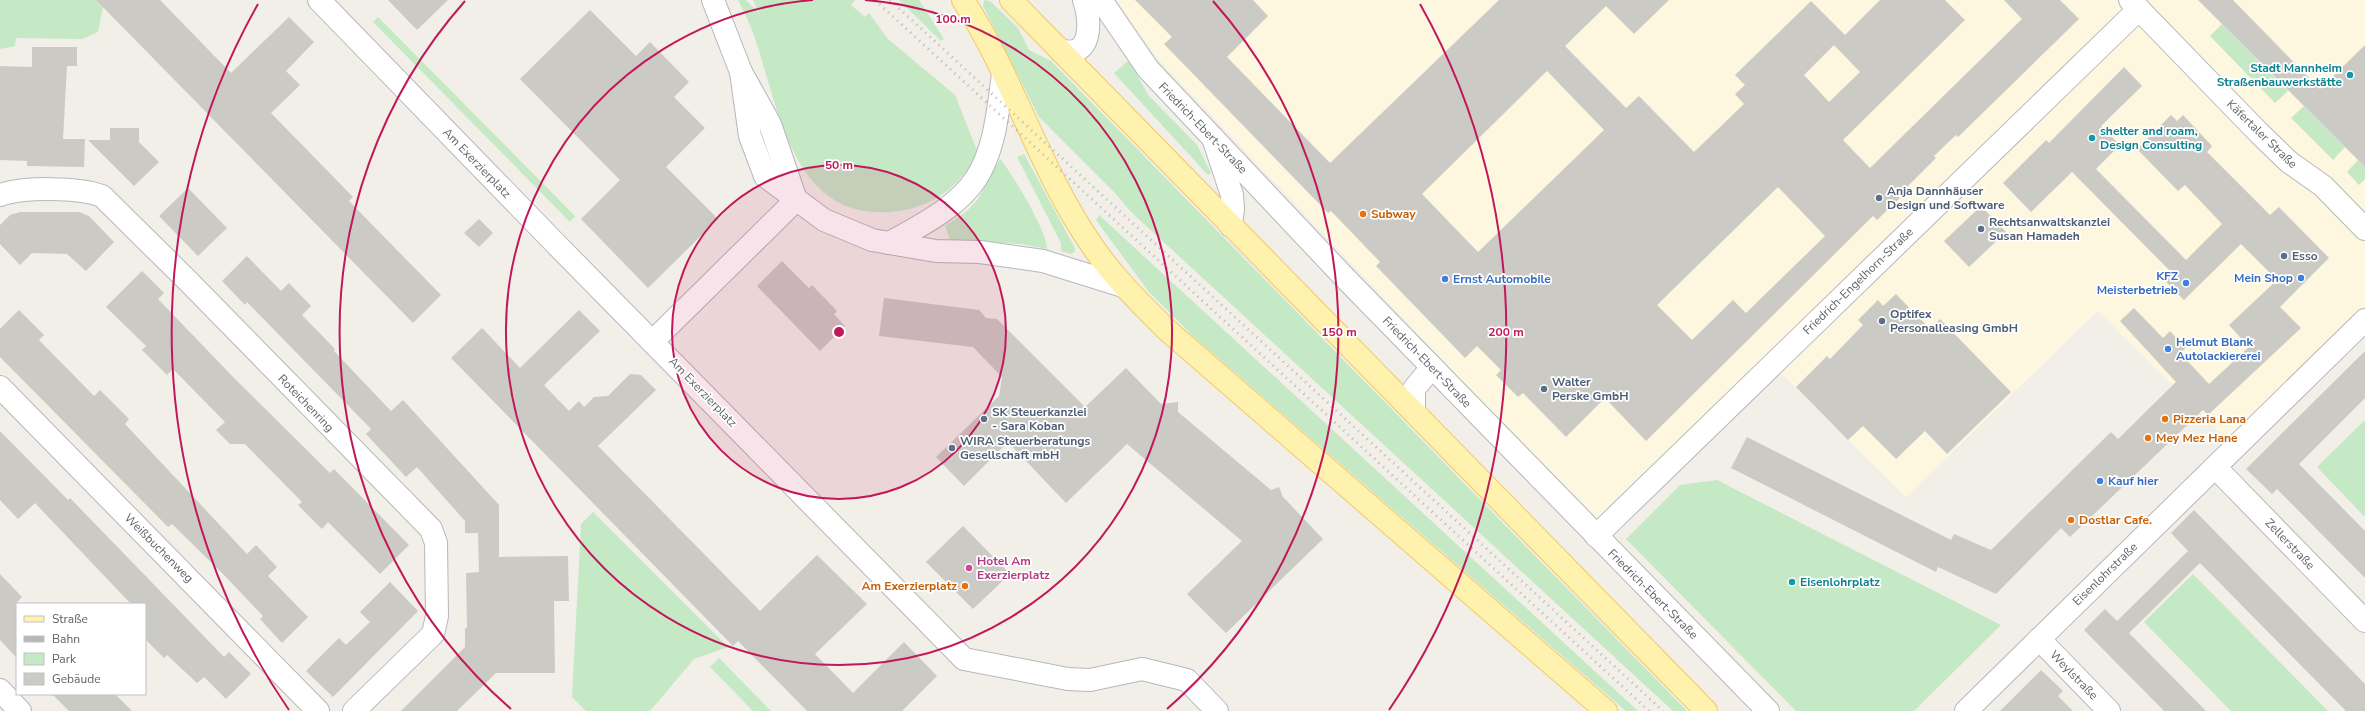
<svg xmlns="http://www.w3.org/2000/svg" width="2365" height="711" viewBox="0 0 2365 711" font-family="'Nunito Sans',sans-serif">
<rect width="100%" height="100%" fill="#f1efe8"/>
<path fill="#fef7e0" d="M1116 0H2365V309L2228 441 2098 311 1906 497 1766 358 1600 527 1159 60Z"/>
<g fill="#c5e8c5">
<path d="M0 0H96L103 7 98 32 82 39 16 38 15 46 0 49Z"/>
<path d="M738 0H746L759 13 753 0H855L851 5 865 17 869 13 888 39 955 95 978 153C961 185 935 206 898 211 790 226 779 103 752 30 748 20 743 10 738 0Z"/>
<path d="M899 0H919L944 39 941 41Z"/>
<path d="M984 0 990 1 1018 28 1029 50 1051 61 1687 711H1673L1131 212 1115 193 1039 117 983 6Z"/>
<path d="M378 17 575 216 570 222 373 22Z"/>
<path d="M2222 24 2288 91 2275 103 2210 36Z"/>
<path d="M1129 60 1148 95 1197 145 1211 173 1208 175 1114 73Z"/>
<path d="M2304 106 2345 147 2333 160 2291 118Z"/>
<path d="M1024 154 1075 248V252L1071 254 1061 251V243L1017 157Z"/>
<path d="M1000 159C1012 173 1047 231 1047 249L1021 244 950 240 945 226 967 211 978 199Z"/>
<path d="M2358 160 2365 167V179L2359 185 2347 172Z"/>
<path d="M1099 215 1638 711H1626L1194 337 1149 292 1096 220Z"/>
<path d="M2365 420V517L2317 467Z"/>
<path d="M1717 480 2001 625 1914 711H1796L1626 539 1680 485Z"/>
<path d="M593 512 728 647 694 659 650 711H586L572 697 581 524Z"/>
<path d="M2193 574 2328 711H2231L2144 622Z"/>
<path d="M719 658 771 711H753L710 667Z"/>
</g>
<g fill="#cccac5" fill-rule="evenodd">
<path d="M96 0H160L231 73 289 17 314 42 286 71 300 85 271 113 353 197 349 201 441 295 413 323Z"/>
<path d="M388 0H448L417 30Z"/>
<path d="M1135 0H1253L1268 16 1227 57 1330 163 1499 0H1669L1634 34 1606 6 1565 46 1626 108 1639 96 1694 152 1744 104 1735 94 1745 85 1735 75 1811 1 1845 35 1880 0H1945L1965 20 1843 140 1870 168 2022 19 2004 0H2060L2079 19 1958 137 1956 135 1934 156 1936 158 1898 196 1900 198 1877 220 1873 216 1646 441 1605 398 1566 437 1523 393 1518 397 1496 375 1501 370 1477 346 1465 358 1376 266 1380 262 1331 211 1328 213 1164 44 1172 37ZM1834 45 1860 72 1829 102 1804 75ZM1547 71 1604 130 1478 252 1422 194ZM1778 187 1825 236 1746 313 1733 300 1692 340 1657 305Z"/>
<path d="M2198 0H2233L2320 89 2365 45V167Z"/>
<path d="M590 10 636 56 650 42 689 82 674 97 705 128 666 167 718 219 648 288 581 219 620 180 520 79Z"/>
<path d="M32 47H77V66H67L63 139H85L84 167 27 166V161L0 160V66L32 67Z"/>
<path d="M2124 67 2142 86 2101 126 2120 145 2096 169 2186 260 2222 224 2185 185 2178 191 2137 149 2171 115 2177 121 2183 115 2212 146 2207 152 2270 215 2279 207 2329 258 2280 307 2301 328 2208 415 2203 410 2070 537 2061 528 1996 594 1938 567 1936 572 1731 468 1747 437 1951 540 1954 534 1991 550 2111 432 2118 439 2176 382 2120 321 2134 308 2163 338 2170 331 2186 348 2180 353 2209 384 2249 347 2229 325 2277 280 2241 244 2184 300 2165 281 2172 273 2072 172 2031 212 2003 183 2046 140 2049 143Z"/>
<path d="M110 128H139V142L159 162 134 186 88 140H110Z"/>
<path d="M188 188 227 228 198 256 159 216Z"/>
<path d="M1981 206 2006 232 1969 267 1944 241Z"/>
<path d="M20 212H79L89 216 114 242 86 271 67 254 32 253 20 265 0 244V225L10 215Z"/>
<path d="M479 219 493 233 479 247 464 233Z"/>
<path d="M247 256 281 291 289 283 311 306 302 315 335 349 334 351 391 411 403 400 499 505V557L568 556 569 601H554L555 673H496L457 711H401L465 647V628H467L466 573 479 572 478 533H465V521L417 467 406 477 366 434 371 429 247 302 245 305 222 281Z"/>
<path d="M782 261 809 288 812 285 837 311 834 314 845 326 820 351 757 286Z"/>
<path d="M142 271 164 293 158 299 235 379 330 473 334 469 409 545 380 574 328 522 322 529 298 505 302 502 245 444H230L216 430 225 422 173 369 167 375 142 350 146 346 106 307Z"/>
<path d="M1896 294 1930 329 1940 319 2011 392 1947 454 1925 431 1896 459 1863 426 1848 440 1796 387 1827 356 1830 359 1863 325 1858 320 1878 300 1883 306Z"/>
<path d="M884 298 979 310 986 318 997 319 1085 407 1126 368 1161 404 1178 402V412L1271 490 1279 487 1283 497 1323 539 1226 633 1187 594 1242 541 1127 444 1066 503 1008 442 964 486 936 457 999 396 1002 377 973 347 879 336Z"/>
<path d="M19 310 44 335 39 340 94 396 100 390 129 419 125 424 247 554 256 545 277 567 268 576 308 617 282 643 260 619 263 616 225 576 172 524 168 527 0 357V329Z"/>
<path d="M579 310 600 331 544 385 569 411 579 401 584 407 594 397 608 396 630 374 641 375 656 390 598 446 760 611 817 555 867 604 815 654 853 693 904 642 937 676 902 711H807L738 641 733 646 451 358 482 328 520 368Z"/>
<path d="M2365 351V398L2299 464 2365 531V578L2277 489 2272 494 2246 469Z"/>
<path d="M0 431 68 500 70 498 224 657 229 652 251 674 226 699 204 677 197 683 167 655 164 658 145 639V604H131L35 503 18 519 0 500Z"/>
<path d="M2194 510 2365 684V711H2346L2200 563 2129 633 2206 711H2164L2084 630 2105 609 2117 621 2188 551 2171 533Z"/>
<path d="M963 526 1010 574 973 609 926 562Z"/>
<path d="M0 574 22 597 17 602V658L0 640Z"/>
<path d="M390 582 418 611 333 697 306 671 339 638 346 645 370 622 360 612Z"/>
<path d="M2041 670 2063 691 2058 696 2073 711H2000Z"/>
<path d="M52 694H115L132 711H69Z"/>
</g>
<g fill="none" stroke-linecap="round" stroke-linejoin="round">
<defs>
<g id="minor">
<path d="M319 0 554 242 964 659 1068 679 1090 680 1142 669 1187 680 1217 711"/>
<path d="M1213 138 1346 279 1768 711"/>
<path d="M0 195C24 187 78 187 102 196L188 281 431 529 436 543 437 616 433 634 354 711"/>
<path d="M653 341 796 200"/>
<path d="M0 387 318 711"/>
<path d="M1414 412V389L1432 367"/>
<path d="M2215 467 2365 621"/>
<path d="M1596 536 2139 9"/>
<path d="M2039 639 2109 711"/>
<path d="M0 690 20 711"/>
<path d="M1966 711 2365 320"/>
</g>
<g id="tertiary">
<path d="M713 0 741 72 770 124 796 200"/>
<path d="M1101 0 1148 69 1213 138 1232 195 1233 209 1231 226"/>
<path d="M2130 0 2259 133 2289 162 2323 186 2365 229"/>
<path d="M1060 50C1093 60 1091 20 1084 0"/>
<path d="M741 72 750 136 765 176 824 220 872 240 936 251 980 252 1043 261 1123 286"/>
<path d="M889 243C981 194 991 177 1003 73"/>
</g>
<g id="primary">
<path d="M963 0C1014 78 1039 170 1093 247 1114 278 1141 304 1167 330L1606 711"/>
<path d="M1011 0 1706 711"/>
</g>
</defs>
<use href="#minor" stroke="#b5b8bc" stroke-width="24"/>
<use href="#tertiary" stroke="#b5b8bc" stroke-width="24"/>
<use href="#primary" stroke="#f2c960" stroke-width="24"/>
<use href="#minor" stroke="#fff" stroke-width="22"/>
<use href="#tertiary" stroke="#fff" stroke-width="22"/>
<use href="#primary" stroke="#fff2af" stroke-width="22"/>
<g stroke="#b6b7b8" stroke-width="3" stroke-dasharray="1 5" stroke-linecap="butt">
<path d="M875 0 1649 711"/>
<path d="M890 0 1663 711"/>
</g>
</g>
<circle cx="839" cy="332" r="167" fill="#c2185b" fill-opacity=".12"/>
<g fill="none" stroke="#c2185b" stroke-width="2">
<circle cx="839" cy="332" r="167"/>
<path d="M865 0A333 333 0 1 1 813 0"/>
<path d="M511 709A500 500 0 0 1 465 1M1213 1A500 500 0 0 1 1167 709"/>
<path d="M289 710A667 667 0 0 1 258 4M1420 4A667 667 0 0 1 1389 710"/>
</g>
<g fill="#0f9aa8" stroke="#fff" stroke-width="1.5">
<circle cx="2350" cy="75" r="4"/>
<circle cx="2092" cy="138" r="4"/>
<circle cx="1792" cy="582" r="4"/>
</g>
<g fill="#5c6f8a" stroke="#fff" stroke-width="1.5">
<circle cx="1879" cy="198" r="4"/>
<circle cx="1981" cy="229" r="4"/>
<circle cx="2284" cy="256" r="4"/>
<circle cx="1882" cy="321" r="4"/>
<circle cx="1544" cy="389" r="4"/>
<circle cx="984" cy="419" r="4"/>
<circle cx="952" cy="448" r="4"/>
</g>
<g fill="#e8710a" stroke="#fff" stroke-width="1.5">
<circle cx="1363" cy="214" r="4"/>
<circle cx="2165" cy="419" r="4"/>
<circle cx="2148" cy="438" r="4"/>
<circle cx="2071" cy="520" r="4"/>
<circle cx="965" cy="586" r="4"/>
</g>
<g fill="#3f7fe0" stroke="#fff" stroke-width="1.5">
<circle cx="2301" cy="278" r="4"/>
<circle cx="1445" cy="279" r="4"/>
<circle cx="2186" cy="283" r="4"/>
<circle cx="2168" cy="349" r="4"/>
<circle cx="2100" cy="481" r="4"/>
</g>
<circle fill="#d1479c" stroke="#fff" stroke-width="1.5" cx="969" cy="568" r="4"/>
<g text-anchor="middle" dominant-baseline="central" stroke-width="3.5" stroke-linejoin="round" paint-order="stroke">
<g font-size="12" font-weight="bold" fill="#0d838f" stroke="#fff" text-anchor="start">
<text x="2342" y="68" text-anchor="end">Stadt Mannheim<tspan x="2342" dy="14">Straßenbauwerkstätte</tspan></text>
<text x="2100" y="131">shelter and roam,<tspan x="2100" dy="14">Design Consulting</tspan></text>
<text x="1800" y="582">Eisenlohrplatz</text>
</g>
<g font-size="12" fill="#5f6368" stroke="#fff">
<text transform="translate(1203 128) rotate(46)">Friedrich-Ebert-Straße</text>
<text transform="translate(2262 134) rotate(44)">Käfertaler Straße</text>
<text transform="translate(477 163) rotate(46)">Am Exerzierplatz</text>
<text transform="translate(1858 281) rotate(-44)">Friedrich-Engelhorn-Straße</text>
<text transform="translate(1427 362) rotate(46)">Friedrich-Ebert-Straße</text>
<text transform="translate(703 392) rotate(46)">Am Exerzierplatz</text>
<text transform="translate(306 403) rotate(46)">Roteichenring</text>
<text transform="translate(2290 544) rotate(46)">Zellerstraße</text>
<text transform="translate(159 548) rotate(45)">Weißbuchenweg</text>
<text transform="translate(2105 574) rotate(-44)">Eisenlohrstraße</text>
<text transform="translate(1653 594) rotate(45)">Friedrich-Ebert-Straße</text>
<text transform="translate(2074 675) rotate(46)">Weylstraße</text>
</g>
<g font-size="12" font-weight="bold" fill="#4e5e75" stroke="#fff" text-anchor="start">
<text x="1887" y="191">Anja Dannhäuser<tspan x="1887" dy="14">Design und Software</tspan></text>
<text x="1989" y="222">Rechtsanwaltskanzlei<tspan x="1989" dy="14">Susan Hamadeh</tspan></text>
<text x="2292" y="256">Esso</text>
<text x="1890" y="314">Optifex<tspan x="1890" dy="14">Personalleasing GmbH</tspan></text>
<text x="1552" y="382">Walter<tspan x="1552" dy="14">Perske GmbH</tspan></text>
<text x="992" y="412">SK Steuerkanzlei<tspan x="992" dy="14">- Sara Koban</tspan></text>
<text x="960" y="441">WIRA Steuerberatungs<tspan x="960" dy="14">Gesellschaft mbH</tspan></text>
</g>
<g font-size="12" font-weight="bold" fill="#c56008" stroke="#fff" text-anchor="start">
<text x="1371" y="214">Subway</text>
<text x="2173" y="419">Pizzeria Lana</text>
<text x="2156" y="438">Mey Mez Hane</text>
<text x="2079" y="520">Dostlar Cafe.</text>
<text x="957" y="586" text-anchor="end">Am Exerzierplatz</text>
</g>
<g font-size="12" font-weight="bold" fill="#366cbe" stroke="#fff" text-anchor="start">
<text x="2178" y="276" text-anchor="end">KFZ<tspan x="2178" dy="14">Meisterbetrieb</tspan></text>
<text x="2293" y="278" text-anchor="end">Mein Shop</text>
<text x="1453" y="279">Ernst Automobile</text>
<text x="2176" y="342">Helmut Blank<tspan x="2176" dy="14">Autolackiererei</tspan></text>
<text x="2108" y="481">Kauf hier</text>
</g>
<g font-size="12" font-weight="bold" fill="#b23c85" stroke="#fff" text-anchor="start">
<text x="977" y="561">Hotel Am<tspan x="977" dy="14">Exerzierplatz</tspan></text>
</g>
</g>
<circle cx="839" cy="332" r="6" fill="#c2185b" stroke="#fff" stroke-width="2"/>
<g font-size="12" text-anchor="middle" font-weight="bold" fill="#c2185b" stroke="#fff" stroke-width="3.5" stroke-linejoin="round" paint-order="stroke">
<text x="953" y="23">100 m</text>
<text x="839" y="169">50 m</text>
<text x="1339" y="336">150 m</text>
<text x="1506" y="336">200 m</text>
</g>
<rect x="16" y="603" width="130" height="92" fill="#ffffff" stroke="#bfc1c3"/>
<rect x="24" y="616" width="20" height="6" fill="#fff2af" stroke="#bfc1c3"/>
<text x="52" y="623" font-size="12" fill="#5f6368">Straße</text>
<rect x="24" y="636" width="20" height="6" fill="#b6b7b8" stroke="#bfc1c3"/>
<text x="52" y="643" font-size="12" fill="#5f6368">Bahn</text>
<rect x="24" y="653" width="20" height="12" fill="#c5e8c5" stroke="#bfc1c3"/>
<text x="52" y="663" font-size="12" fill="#5f6368">Park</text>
<rect x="24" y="673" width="20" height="12" fill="#cccac5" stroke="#bfc1c3"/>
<text x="52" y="683" font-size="12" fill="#5f6368">Gebäude</text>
</svg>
